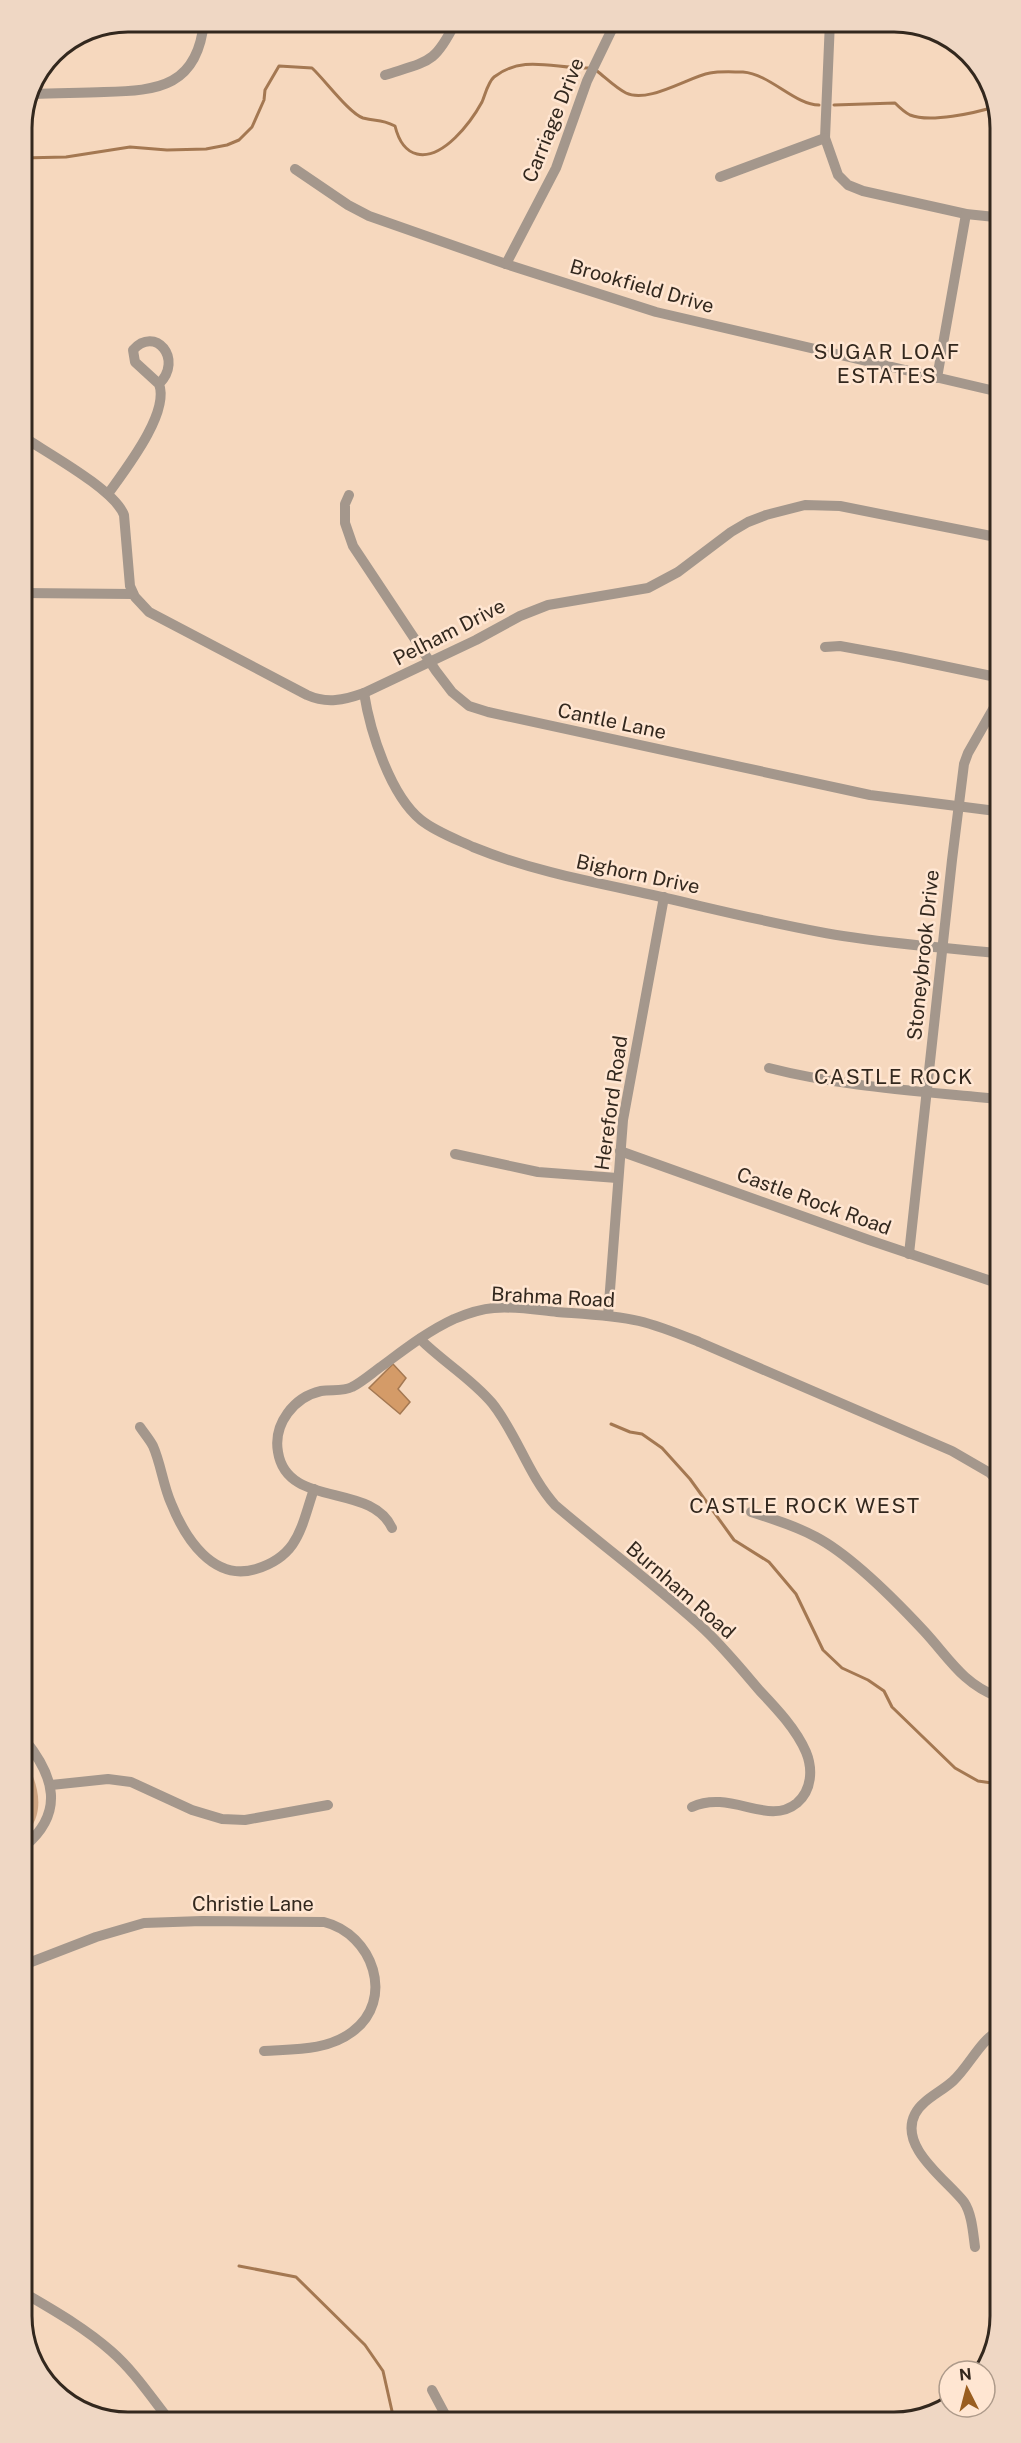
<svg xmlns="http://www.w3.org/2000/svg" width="1021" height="2443" viewBox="0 0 1021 2443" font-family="'Public Sans',sans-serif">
<rect width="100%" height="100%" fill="#f6d8be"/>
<path fill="#cda482" d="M25 1760C38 1782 47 1814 25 1834Z"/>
<path fill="#d49b68" stroke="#a47852" stroke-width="1.5" d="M393 1364 406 1378 398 1389 410 1402 400 1414 369 1388Z"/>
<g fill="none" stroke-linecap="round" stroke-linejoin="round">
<g stroke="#a47852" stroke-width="3">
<path d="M597 71C606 78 616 88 626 93 648 104 688 77 710 73 720 71 733 72 743 72 770 74 795 105 819 105"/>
<path d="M834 105 895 103C900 108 904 112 910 115 930 123 975 113 994 107"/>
<path d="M21 158 66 157 130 147 167 150 206 149 227 145 239 140 252 127 264 100 265 90 279 66 312 68C325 80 349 113 363 118 377 122 379 118 395 126 398 138 404 151 417 154 443 160 471 122 482 102 485 95 488 82 494 77 523 54 555 69 588 68"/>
<path d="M611 1424 630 1432 642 1434 662 1448 690 1479 734 1540 769 1562 796 1594 823 1650 842 1668 868 1680 884 1691 892 1707 955 1768 978 1781 999 1784"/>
<path d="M239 2266 296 2277 365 2345 383 2371 394 2420"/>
</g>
<g stroke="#a4978c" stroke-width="10">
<path d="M830 21 825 138 838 175 848 185 863 191 966 214 995 217"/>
<path d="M385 75C429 61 435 64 456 21"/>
<path d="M34 94C57 93 80 93 104 92 159 91 198 86 204 21"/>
<path d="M295 169 348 205 369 216 506 264 656 312 995 391"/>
<path d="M720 177 825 138"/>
<path d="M506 264 556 168 587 81 616 21"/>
<path d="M937 378 966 214"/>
<path d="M22 436C47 453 114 489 124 515L130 586 135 597 149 612 307 695C327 704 344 700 364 693L476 640 520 616 548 605 648 588 678 572 731 532 748 522 766 515 805 505 840 506 996 537"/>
<path d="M108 494C125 470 170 413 159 384 184 359 155 325 133 350L135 362 159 384"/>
<path d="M349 495 345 504V523L353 546 436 671 452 692 469 706 488 712 870 795 996 811"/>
<path d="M22 593 133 594"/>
<path d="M825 647 840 646 900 657 996 677"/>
<path d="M364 693C370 731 390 795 421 820 436 832 456 839 473 847 527 869 582 880 639 892 707 907 775 925 843 936 894 944 946 948 997 953"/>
<path d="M769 1068C843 1087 921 1091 997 1099"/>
<path d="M620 1151 869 1240 997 1283"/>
<path d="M455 1154 538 1172 617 1178"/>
<path d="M909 1254 952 860 964 764 968 753 996 704"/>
<path d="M608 1316 623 1120 664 897"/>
<path d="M420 1339C443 1362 471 1378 492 1403 517 1434 528 1475 555 1505 604 1547 657 1586 705 1630 725 1649 742 1670 760 1691 777 1709 796 1729 806 1752 813 1769 812 1790 797 1803 768 1827 731 1789 692 1807"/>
<path d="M140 1427C144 1433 150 1440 153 1446 161 1464 163 1485 171 1503 185 1538 213 1582 256 1569 299 1556 301 1527 314 1489"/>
<path d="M751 1512C773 1519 796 1526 816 1537 852 1556 896 1601 924 1631 949 1658 962 1683 998 1697"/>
<path d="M392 1528C371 1482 287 1509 278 1452 273 1424 294 1397 321 1391 331 1389 343 1392 352 1387 362 1382 372 1373 382 1366 405 1349 428 1331 454 1319 466 1314 481 1309 494 1308 515 1306 537 1310 557 1312 584 1314 613 1315 639 1321 660 1326 679 1334 699 1342L952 1451 990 1473 998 1482"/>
<path d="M25 1740C54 1776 65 1812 25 1846"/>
<path d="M51 1785 108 1779 131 1782 192 1810 222 1819 245 1820 328 1805"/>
<path d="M26 1964 96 1937 144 1923 202 1921 324 1922C373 1934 396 2000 352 2032 327 2051 293 2049 264 2051"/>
<path d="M975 2247C973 2233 972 2214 964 2202 947 2180 898 2147 915 2114 922 2100 941 2092 953 2081 970 2065 979 2042 999 2030"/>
<path d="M26 2294C55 2311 85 2328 111 2351 134 2371 151 2397 170 2421"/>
<path d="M432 2390 448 2420"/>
</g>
</g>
<g text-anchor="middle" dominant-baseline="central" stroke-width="5" stroke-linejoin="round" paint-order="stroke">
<g font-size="20" fill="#33281e" stroke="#ffe6d2">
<text transform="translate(553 120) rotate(-68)">Carriage Drive</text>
<text transform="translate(642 286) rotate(16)">Brookfield Drive</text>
<text transform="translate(449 632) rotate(-27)">Pelham Drive</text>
<text transform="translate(612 721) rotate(12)">Cantle Lane</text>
<text transform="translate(638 874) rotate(12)">Bighorn Drive</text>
<text transform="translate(923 955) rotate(-84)">Stoneybrook Drive</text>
<text transform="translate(611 1103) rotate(-82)">Hereford Road</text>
<text transform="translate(814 1201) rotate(20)">Castle Rock Road</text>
<text transform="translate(553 1297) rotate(3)">Brahma Road</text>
<text transform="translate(681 1590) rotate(41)">Burnham Road</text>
<text x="253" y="1904">Christie Lane</text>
</g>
<g font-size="21" letter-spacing="1.5" fill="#33281e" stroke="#ffe6d2">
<text x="887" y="351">SUGAR LOAF<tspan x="887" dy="24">ESTATES</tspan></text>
<text x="894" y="1076">CASTLE ROCK</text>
<text x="805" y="1505">CASTLE ROCK WEST</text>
</g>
</g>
<path d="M0 0H1021V2443H0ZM128 32H894A96 96 0 0 1 990 128V2316A96 96 0 0 1 894 2412H128A96 96 0 0 1 32 2316V128A96 96 0 0 1 128 32Z" fill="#efd7c4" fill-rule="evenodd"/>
<path fill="none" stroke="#33281e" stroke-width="3" d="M128 32H894A96 96 0 0 1 990 128V2316A96 96 0 0 1 894 2412H128A96 96 0 0 1 32 2316V128A96 96 0 0 1 128 32Z"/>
<g transform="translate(967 2389) rotate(354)"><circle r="28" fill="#ffe6d2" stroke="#ad9a8a" stroke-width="1.5"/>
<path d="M0-4.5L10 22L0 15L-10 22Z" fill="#9a5e20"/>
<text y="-9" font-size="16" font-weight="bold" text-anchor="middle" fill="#33281e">N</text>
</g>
</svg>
